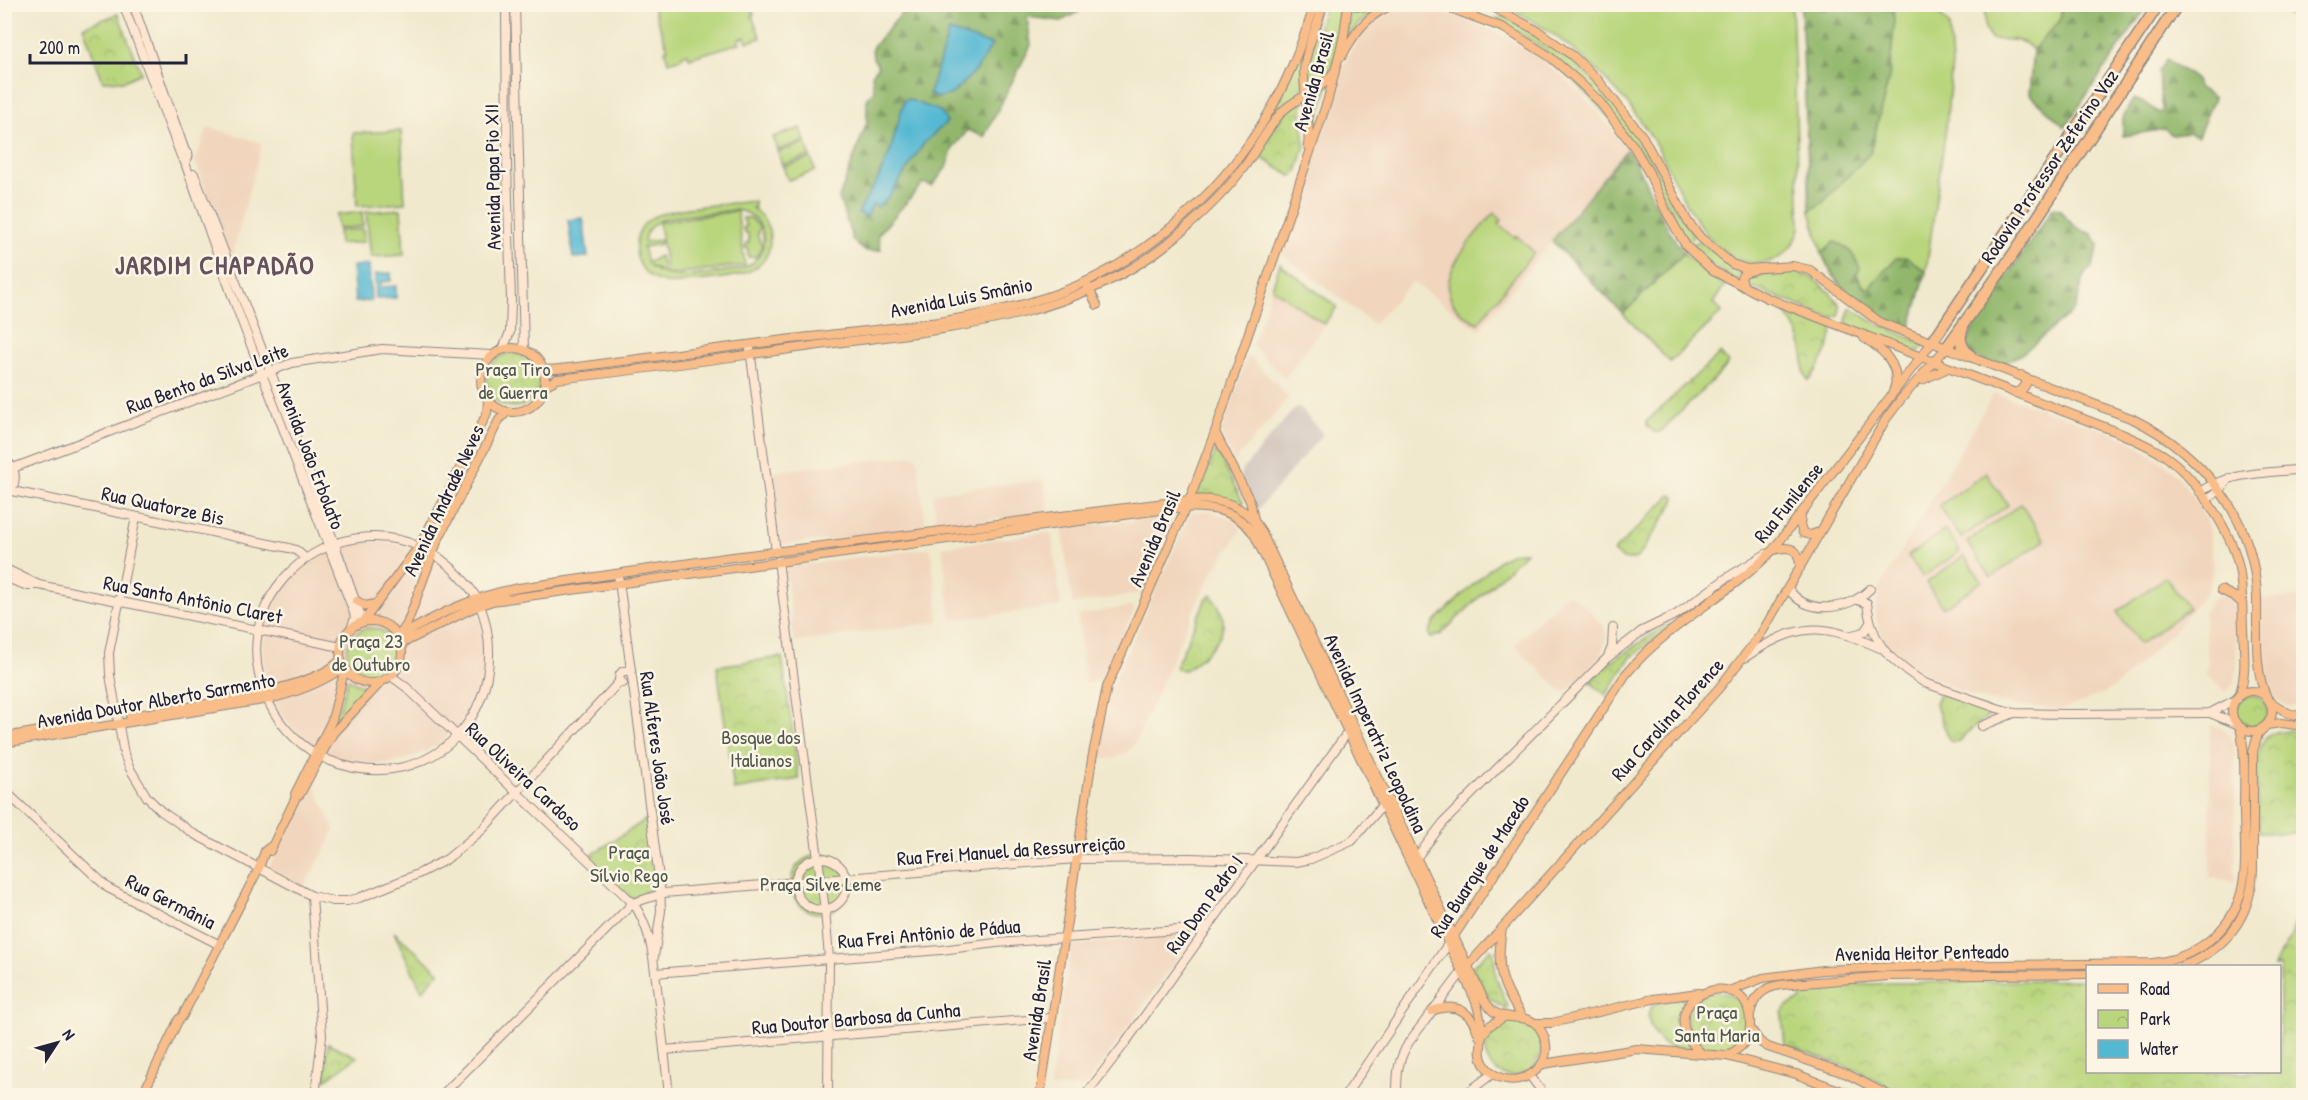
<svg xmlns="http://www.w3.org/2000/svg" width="2308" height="1100" viewBox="0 0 2308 1100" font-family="'Patrick Hand',sans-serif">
<defs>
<pattern id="forest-firs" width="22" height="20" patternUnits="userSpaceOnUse" patternTransform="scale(1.5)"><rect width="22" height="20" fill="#92b76c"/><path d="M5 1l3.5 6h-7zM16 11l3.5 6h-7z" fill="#77945a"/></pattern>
<pattern id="park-crowns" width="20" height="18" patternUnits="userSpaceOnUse" patternTransform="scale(1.5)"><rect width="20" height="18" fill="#b9d67d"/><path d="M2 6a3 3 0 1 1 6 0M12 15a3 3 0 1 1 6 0" fill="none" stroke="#9fb76d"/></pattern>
</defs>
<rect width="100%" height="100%" fill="#fcf5e5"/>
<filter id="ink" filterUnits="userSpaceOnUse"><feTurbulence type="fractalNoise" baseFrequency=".0167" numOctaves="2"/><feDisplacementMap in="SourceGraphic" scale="12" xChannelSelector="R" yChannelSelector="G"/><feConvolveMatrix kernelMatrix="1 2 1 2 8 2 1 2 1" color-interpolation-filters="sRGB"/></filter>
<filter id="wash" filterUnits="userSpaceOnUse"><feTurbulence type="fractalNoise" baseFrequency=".008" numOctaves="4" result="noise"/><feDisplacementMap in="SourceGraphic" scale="24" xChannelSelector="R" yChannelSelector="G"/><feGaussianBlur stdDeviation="1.35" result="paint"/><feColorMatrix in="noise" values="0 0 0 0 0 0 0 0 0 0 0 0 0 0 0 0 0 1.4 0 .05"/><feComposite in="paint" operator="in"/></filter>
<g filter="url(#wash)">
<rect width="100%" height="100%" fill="#f1e9cd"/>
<g fill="#f1d5bd">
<path d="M1417 7 1453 15 1509 38 1542 60 1572 85 1596 110 1627 149 1479 330 1412 282 1373 324 1280 252 1315 146 1345 63 1357 40 1366 26 1385 14 1405 8Z"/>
<path d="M208 127 262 143 232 255 228 254 225 248 195 160Z"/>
<path d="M1280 264 1337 307 1285 378 1252 345Z"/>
<path d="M1247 357H1250L1289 397 1235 461 1233 460 1221 434Z"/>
<path d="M1994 393 2124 437 2173 470 2193 496 2208 523 2214 567 2207 591 2176 629 2113 689 2063 710 1990 702 1953 688 1922 672 1902 658 1885 641 1878 627 1875 610 1879 589Z"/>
<path d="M913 455 917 457 926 528 826 541 825 540 779 545 773 498 775 497 772 472Z"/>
<path d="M1041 480 1044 481 1048 511 941 527 937 523 933 496 936 493Z"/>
<path d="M1210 510 1234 520 1240 527 1241 531 1214 570 1200 596 1135 743 1126 753 1113 759 1101 758 1097 752 1108 697 1114 682 1191 512Z"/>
<path d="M1165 517 1171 521 1170 527 1141 593 1075 604 1072 602 1062 529Z"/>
<path d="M1049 532 1052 535 1061 605 1058 607 951 620 942 547Z"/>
<circle cx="374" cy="653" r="111"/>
<path d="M929 548 931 550 939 618 938 622 797 642 794 637 785 567Z"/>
<path d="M1569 594 1581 602 1604 627 1606 638 1601 655 1576 683 1567 691 1562 692 1519 650 1516 644 1563 597Z"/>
<path d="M2227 595 2234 601 2237 669 2233 684 2225 692 2205 673 2208 667 2204 612 2216 596Z"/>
<path d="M2303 597V708L2287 706 2270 696 2262 673 2261 599Z"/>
<path d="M1127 607H1133L1134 611 1100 680 1087 684 1085 683 1078 615Z"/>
<path d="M2210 725 2221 728 2228 733 2234 743 2235 881 2210 878Z"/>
<path d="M314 783 334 830 328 845 303 887 269 867Z"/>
<path d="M1191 932 1194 935 1085 1087 1050 1088 1071 946Z"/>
</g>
<path fill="#cec1ba" d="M1299 407 1323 434 1258 509 1240 475 1242 470 1295 408Z"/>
<g fill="#b9d67d" stroke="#6e7c5c" stroke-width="1.5" fill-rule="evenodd">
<path d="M652 5H751L754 15 752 16 761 38 747 42 745 37 739 39 740 43 689 58 687 53 682 55V58L668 62 665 50 668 49Z"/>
<path d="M1502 5H1792L1800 228C1796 243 1786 257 1771 261 1712 279 1679 186 1658 148 1647 129 1635 112 1621 96 1589 59 1547 25 1502 5Z"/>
<path d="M1893 5H1932L1949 25 1952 63 1946 127 1926 272 1916 264 1887 267 1868 289C1847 276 1865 249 1834 242L1822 253 1810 211 1823 202 1870 153 1889 77 1894 27Z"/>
<path d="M1985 5H2063L2059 22 2033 50C2022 36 2006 41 1991 39L1985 30Z"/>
<path d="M801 128 805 141 778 150 773 137Z"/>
<path d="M401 131 405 203 357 206 353 133Z"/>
<path d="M806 143 810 156 782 165 778 152Z"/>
<path d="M811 158 815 171 788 180 783 167Z"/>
<path d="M754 201 755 208H752C763 216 770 226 770 239 771 281 716 278 686 282 677 283 668 285 659 281 633 272 627 235 650 219 666 207 731 204 754 201ZM735 210C770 213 774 261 739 269 714 272 668 286 649 265L664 274 660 256 647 263 643 247 660 244V240L644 242C645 229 655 221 667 218Z"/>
<path d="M401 209 404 255 371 257 366 212Z"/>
<path d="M737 211 745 265 667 275 659 222Z"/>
<path d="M362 212 363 226 338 229 336 215Z"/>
<path d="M1494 213 1502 220 1499 224 1515 238 1517 236 1534 252 1478 323C1416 295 1466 245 1494 213Z"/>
<path d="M743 218H750L759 226 758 236 762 247 756 257H748V248H745L746 243H749L748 233H745L743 228 746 227Z"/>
<path d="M363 229 364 242 339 244 338 231Z"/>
<path d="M1684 253 1705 273 1725 285 1713 303 1722 312 1670 362 1623 314Z"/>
<path d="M1280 264 1337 307 1324 324 1272 288Z"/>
<path d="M1986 473 2008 505 1961 538 1939 506Z"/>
<path d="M2021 504 2045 540 1991 577 1967 542Z"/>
<path d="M1945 530 1960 551 1923 577 1908 556Z"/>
<path d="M1964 556 1982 581 1943 608 1926 583Z"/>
<path d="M2165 577 2189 608 2140 644 2117 612Z"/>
<path d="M348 679 365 687 366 692 323 743 338 712Z"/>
</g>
<g fill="url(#forest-firs)" stroke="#5a6c54" stroke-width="1.5">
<path d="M909 5H1092L1061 21 1027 17 1031 45 984 137 968 130 953 148 946 168 932 186 923 183 878 235 881 250 865 251 853 241 839 198 867 122V97L874 91 872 75 878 66 873 58 872 48Z"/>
<path d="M1801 5H1893L1894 27 1889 77 1870 153 1823 202 1810 211Z"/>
<path d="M2063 5H2148L2065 127 2029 94 2033 50 2059 22Z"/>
<path d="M2267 5H2303V22Z"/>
<path d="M2167 59 2196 80 2198 87 2214 98 2198 136 2188 133 2172 135 2165 129 2123 136V118L2133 99 2143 102 2159 113 2163 111 2161 103 2159 70Z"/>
<path d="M1627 149C1649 182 1660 221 1684 253L1623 314 1552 241Z"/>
<path d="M2053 208 2059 209C2069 223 2076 229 2092 234L2099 245 2092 267 2085 274 2075 309 2023 353 2000 366 1971 356 1966 345 1975 324Z"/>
<path d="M1834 242C1849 246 1853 254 1860 268L1857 275 1863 286 1868 289 1896 258 1907 257 1926 272 1910 330C1872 316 1836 292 1822 253Z"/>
</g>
<g fill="url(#park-crowns)" stroke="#6e7c5c" stroke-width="1.5">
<path d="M1325 5 1342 6C1345 22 1337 63 1327 76 1322 82 1315 86 1308 90L1307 68Z"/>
<path d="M1380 5H1389L1360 22 1346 42 1351 9 1369 10Z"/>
<path d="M1317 9 1302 92 1285 104 1254 145 1275 109Z"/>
<path d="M118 14 141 73 124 81H103L83 27Z"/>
<path d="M1503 16C1572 53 1616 94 1654 163 1663 177 1667 194 1676 208 1681 217 1688 226 1693 235L1691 239 1686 240 1638 148 1546 51 1518 32 1497 22 1495 19Z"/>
<path d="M1329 82 1314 131 1310 95Z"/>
<path d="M1302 100V119L1305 145 1297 172 1291 176 1257 155 1286 110Z"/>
<path d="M1699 241 1741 271 1737 281 1715 268 1691 245Z"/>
<path d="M1789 270C1812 274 1827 287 1840 305L1839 315 1831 318 1749 286 1744 277 1753 274Z"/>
<path d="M1776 303 1832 326C1836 340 1818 368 1810 380H1808C1801 372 1805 362 1803 352 1801 334 1789 316 1776 303Z"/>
<path d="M1850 308H1852L1870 320 1925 345 1918 352 1849 325 1846 320Z"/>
<circle cx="513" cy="380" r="27"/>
<path d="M1720 353 1728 362 1724 369 1660 432H1654L1647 425V421Z"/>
<path d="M1216 450 1243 502 1242 506 1197 495Z"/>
<path d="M1671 495 1675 497 1674 502 1639 556C1628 563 1623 560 1613 552Z"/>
<path d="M1519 552H1526L1441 634 1431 638 1429 634 1434 622 1500 559 1512 553Z"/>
<path d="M1211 595C1238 627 1215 646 1190 667L1185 670 1177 669 1176 666 1206 599Z"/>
<path d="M1668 624 1671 626 1630 658 1606 695 1590 682 1609 663Z"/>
<circle cx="371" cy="652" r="24"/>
<path d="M782 657 799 779 734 790 717 666Z"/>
<path d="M1939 694H1943L1988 710 1990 715 1966 733 1960 741 1952 742 1949 739 1935 703Z"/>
<circle cx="2252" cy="711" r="15"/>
<path d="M2288 730 2303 732V833H2259C2259 811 2251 754 2266 738 2272 732 2280 731 2288 730Z"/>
<path d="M647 819 659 886 631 899 588 857Z"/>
<circle cx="820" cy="884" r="29"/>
<path d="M2303 896V1095H1903L1859 1071 1785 1045 1782 1013 1787 1006 1801 1000 1799 988 1892 983 2087 980 2088 1072H2280V966H2273L2291 937Z"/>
<path d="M394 932 439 972 422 991Z"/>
<path d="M1491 949 1494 953 1496 978 1508 1006 1507 1010 1489 998 1472 967Z"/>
<circle cx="1717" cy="1022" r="30"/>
<path d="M1689 998C1678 1017 1680 1031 1692 1049 1685 1048 1674 1048 1668 1046 1654 1040 1639 1013 1656 1003 1663 998 1679 999 1689 998Z"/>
<circle cx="1513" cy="1048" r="28"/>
<path d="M328 1043 357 1057 325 1080Z"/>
</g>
<g fill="#55b8d3" stroke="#3c6d87" stroke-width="1.5">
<path d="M949 31 992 45 975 71 952 94 937 98 929 94Z"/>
<path d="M907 99 940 111 947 122 924 143 889 197 878 207 873 204 867 217 858 213 879 177 890 152 904 101Z"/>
<path d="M583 218 588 257 573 258 568 220Z"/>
<path d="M369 265 371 301 355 302 352 266Z"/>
<path d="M391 273V281L381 282V287L396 286V298L376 299 375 274Z"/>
</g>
</g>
<g filter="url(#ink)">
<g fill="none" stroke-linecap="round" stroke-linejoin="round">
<defs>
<g id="secondary">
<path d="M123 4 181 156"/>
<path d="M133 4 185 151"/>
<path d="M515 4 524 349"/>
<circle cx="185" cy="156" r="3.5"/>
<path d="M184 160 234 301 353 610 355 617 352 627"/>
<path d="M194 174 294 432 363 622"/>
<path d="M503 349 510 332 511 301 507 165 506 4"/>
<path d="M750 349 776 552"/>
<path d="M4 459C19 469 18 487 4 497"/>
<path d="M13 468 292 363 382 349 491 355"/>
<path d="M12 491 289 548 296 550 305 558"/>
<path d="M2200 492C2228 472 2269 473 2304 469"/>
<path d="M2206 500 2220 490 2229 478"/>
<path d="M136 517 109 653 110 675 124 754 129 767 147 797 161 811 194 834 312 896 333 901H347L359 898 418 874 447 859 482 830 620 681"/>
<path d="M778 561 825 910 829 958 828 1096"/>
<path d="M4 568 39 585"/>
<path d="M618 574 660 885 661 911 654 957"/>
<path d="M4 577 25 585H39L341 647"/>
<path d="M1788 588C1806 617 1849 610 1870 589"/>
<path d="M477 598C388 463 205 576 270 705 282 729 303 749 328 760 431 802 518 706 480 605"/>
<path d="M1857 600 1867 603C1872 645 1890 661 1925 683L1997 708 2015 713 2066 714 2210 713 2237 699"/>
<path d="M1852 635 1864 632 1870 623"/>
<path d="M1608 656 1612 647 1613 628"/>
<path d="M1744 658C1798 622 1821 622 1880 648"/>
<path d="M391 676 406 687 633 903C654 932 654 969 659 1004 662 1034 666 1065 669 1096"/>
<path d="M623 683 619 679 620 674 623 671H630"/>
<path d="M2210 713 2237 724"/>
<path d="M1982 726 2014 713"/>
<path d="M4 790 108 888 220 945"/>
<circle cx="821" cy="884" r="26"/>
<path d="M1414 861 1443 823 1607 658 1642 631 1677 614 1728 577 1766 554"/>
<path d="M312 896 322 1036 315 1096"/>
<path d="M655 973 941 950 996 943 1206 928"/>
<path d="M664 1050 1050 1018"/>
<path d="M1531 1077 1545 1096"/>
<path d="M1087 1093 1126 1042 1347 733"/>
<path d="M441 1096 633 903 664 893 1076 859 1191 858 1296 862 1311 859 1352 841 1386 801"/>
<path d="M1345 1096 1448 944"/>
<path d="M1397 1096C1397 1073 1397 1062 1409 1042L1462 972"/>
<path d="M1463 1096 1492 1074"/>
</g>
<g id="primary">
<path d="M1346 4 1368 7 1374 4"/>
<path d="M1439 4 1504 28 1549 56 1578 81 1598 100 1634 147 1648 171 1666 211 1686 246 1713 271 1767 298 2115 431C2133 439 2151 446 2168 458 2197 480 2232 532 2239 568 2243 588 2242 608 2243 628 2244 651 2247 674 2239 696"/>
<path d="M1487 4 1538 31 1573 56 1598 80 1643 137 1688 222 1701 238 1732 264 1747 269 1793 266 1810 270 1881 323 2133 419C2202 453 2255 518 2257 598 2258 630 2253 668 2267 698"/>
<path d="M1342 56C1355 32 1368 13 1396 4"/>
<path d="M1308 146C1311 121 1304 97 1304 72 1305 48 1318 27 1323 4"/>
<path d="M1088 287 1097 305"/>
<path d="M1744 287 1741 278 1744 273 1754 270"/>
<path d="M1864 338C1884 350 1903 367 1893 392"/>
<circle cx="513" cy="380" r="32"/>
<path d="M543 370C572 369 602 363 631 360 684 353 738 346 792 339 876 329 966 324 1047 297 1136 268 1217 199 1265 119 1287 84 1302 43 1315 4"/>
<path d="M1922 380 1948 368"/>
<path d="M544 386 557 379C640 370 722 358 805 347 928 330 1066 325 1167 244 1194 222 1220 198 1241 171 1255 153 1265 132 1280 114 1294 97 1321 92 1333 73"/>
<path d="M2014 393 2022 390 2026 384V380L2021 375"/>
<path d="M1215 432 1250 501 1254 519"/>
<path d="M1801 515 1800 525 1803 533 1811 535 1819 532"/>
<path d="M1774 550C1791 545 1800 549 1800 568"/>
<path d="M2221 590 2235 597 2242 603"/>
<path d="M357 601 366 606 375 604"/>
<circle cx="371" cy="652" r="31"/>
<path d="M363 622 419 546 447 495 487 413 488 401"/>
<path d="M400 634 407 624 437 542 499 420 507 412"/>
<path d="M399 637C438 614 474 596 519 588L725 558 1189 500C1220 497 1247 504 1262 533L1484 1000C1487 1004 1491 1011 1496 1013 1509 1021 1528 1013 1539 1027 1567 1068 1507 1100 1484 1064 1478 1054 1482 1044 1482 1033 1481 1020 1479 1009 1474 997L1254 534C1234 507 1206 506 1175 508L492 601 471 609 401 644"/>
<circle cx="2252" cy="711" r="20"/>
<path d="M2269 701 2288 713 2304 717"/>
<path d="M130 716C173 709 318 691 341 659"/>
<path d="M2267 725 2281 723 2304 726"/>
<path d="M4 737 88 723"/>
<path d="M4 743 269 699C294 693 323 682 344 667"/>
<path d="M295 794 332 720 345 668"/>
<path d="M270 851 296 797 300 794 333 733 382 681"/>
<path d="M1502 928C1496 968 1500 984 1523 1018"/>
<path d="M1452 939 1626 674C1667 624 1728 596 1772 551L1933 341"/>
<path d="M2183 966C2226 949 2251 917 2253 870V752L2258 734 2264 728"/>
<path d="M1465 969 1719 688 1761 634 1886 419 1901 399 1947 347"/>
<path d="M1729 991 1763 978 1823 970 1922 966 2153 963C2193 959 2230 933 2241 893 2248 866 2244 836 2244 809 2244 782 2246 754 2240 727"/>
<path d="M1432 1011C1456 1002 1472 1011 1479 1036"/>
<path d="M1750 1014C1754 997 1762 988 1780 985L1888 976 2088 974"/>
<path d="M1535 1023H1552L1653 999 1699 993"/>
<path d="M1750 1028 1760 1042 1768 1047 1847 1074 1890 1096"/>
<path d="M1482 1036 1489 1026 1506 1016"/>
<path d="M1726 1056 1796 1074 1855 1096"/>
<path d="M1543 1064 1637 1049 1726 1056C1739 1050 1750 1040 1750 1025 1752 957 1642 998 1701 1053"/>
<path d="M142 1096 179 1019 182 1017 259 868 265 851 270 847"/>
<path d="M1040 1096 1092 759 1107 687 1192 493 1215 432 1328 99 1344 35 1348 4"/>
</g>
<g id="highway">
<path d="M1963 328C1958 339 1961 348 1971 356"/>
<path d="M1933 341 2159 4"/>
<path d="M1947 347 2014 253 2178 4"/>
</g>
</defs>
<use href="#secondary" stroke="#8a8684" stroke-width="10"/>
<use href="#primary" stroke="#8a8684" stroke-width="10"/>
<use href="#highway" stroke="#8a8684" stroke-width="13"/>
<use href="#secondary" stroke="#fde5d0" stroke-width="8"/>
<use href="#primary" stroke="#f9bd89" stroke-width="8"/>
<use href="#highway" stroke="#f9bd89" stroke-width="10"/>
</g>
</g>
<g text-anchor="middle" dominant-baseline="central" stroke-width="5" stroke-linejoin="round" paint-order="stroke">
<g font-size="20" fill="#22223b" stroke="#fcf5e5">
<text transform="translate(1313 81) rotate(-74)">Avenida Brasil</text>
<text transform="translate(2049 166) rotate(-56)">Rodovia Professor Zeferino Vaz</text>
<text transform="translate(492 177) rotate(-91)">Avenida Papa Pio XII</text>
<text transform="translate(961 297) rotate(-11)">Avenida Luis Smânio</text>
<text transform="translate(207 378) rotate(-20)">Rua Bento da Silva Leite</text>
<text transform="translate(311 455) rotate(69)">Avenida João Erbolato</text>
<text transform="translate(443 500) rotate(-65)">Avenida Andrade Neves</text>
<text transform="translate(1788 502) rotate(-51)">Rua Funilense</text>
<text transform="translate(163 505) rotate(12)">Rua Quatorze Bis</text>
<text transform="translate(1154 538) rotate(-67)">Avenida Brasil</text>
<text transform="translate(193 599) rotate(11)">Rua Santo Antônio Claret</text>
<text transform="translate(156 700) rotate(-10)">Avenida Doutor Alberto Sarmento</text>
<text transform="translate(1667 719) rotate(-48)">Rua Carolina Florence</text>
<text transform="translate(1376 733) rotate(65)">Avenida Imperatriz Leopoldina</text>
<text transform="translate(658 748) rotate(82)">Rua Alferes João José</text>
<text transform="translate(524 776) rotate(43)">Rua Oliveira Cardoso</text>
<text transform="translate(1011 850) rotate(-4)">Rua Frei Manuel da Ressurreição</text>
<text transform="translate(1479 866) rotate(-57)">Rua Buarque de Macedo</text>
<text transform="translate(171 901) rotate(27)">Rua Germânia</text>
<text transform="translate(1204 904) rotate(-54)">Rua Dom Pedro I</text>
<text transform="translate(929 933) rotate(-5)">Rua Frei Antônio de Pádua</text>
<text transform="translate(1922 952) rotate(-1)">Avenida Heitor Penteado</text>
<text transform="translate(1036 1010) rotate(-81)">Avenida Brasil</text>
<text transform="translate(856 1018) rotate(-5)">Rua Doutor Barbosa da Cunha</text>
</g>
<g font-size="20" fill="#4f584f" stroke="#fcf5e5">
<text x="513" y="368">Praça Tiro<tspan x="513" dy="23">de Guerra</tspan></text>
<text x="371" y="640">Praça 23<tspan x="371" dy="23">de Outubro</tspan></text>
<text x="761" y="736">Bosque dos<tspan x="761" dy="23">Italianos</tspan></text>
<text x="629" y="851">Praça<tspan x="629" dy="23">Sílvio Rego</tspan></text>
<text x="821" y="883">Praça Silve Leme</text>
<text x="1717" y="1011">Praça<tspan x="1717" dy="23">Santa Maria</tspan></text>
</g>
<g font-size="26" font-weight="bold" letter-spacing="1.5" fill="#66515f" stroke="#fcf5e5">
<text x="215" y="264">JARDIM CHAPADÃO</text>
</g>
</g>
<rect width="2308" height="1100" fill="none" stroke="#fcf5e5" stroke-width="24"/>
<rect x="2086" y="965" width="195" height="108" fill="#fcf5e5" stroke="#a5a1a1" stroke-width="1.5"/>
<rect x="2098" y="984" width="30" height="9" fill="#f9bd89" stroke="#a5a1a1" stroke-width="1.5"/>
<text x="2140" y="995" font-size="18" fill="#22223b">Road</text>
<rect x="2098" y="1010" width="30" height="18" fill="url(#park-crowns)" stroke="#a5a1a1" stroke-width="1.5"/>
<text x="2140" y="1025" font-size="18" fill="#22223b">Park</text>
<rect x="2098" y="1040" width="30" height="18" fill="#55b8d3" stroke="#a5a1a1" stroke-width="1.5"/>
<text x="2140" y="1055" font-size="18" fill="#22223b">Water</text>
<g transform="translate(57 1043) rotate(54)" stroke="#fcf5e5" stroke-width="4.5" paint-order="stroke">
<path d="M0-4.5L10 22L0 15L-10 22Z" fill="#22223b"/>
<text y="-9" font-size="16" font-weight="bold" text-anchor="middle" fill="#22223b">N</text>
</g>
<path d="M30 54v9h156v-9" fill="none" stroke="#22223b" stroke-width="3"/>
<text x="39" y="54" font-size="18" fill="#22223b" stroke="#fcf5e5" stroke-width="4.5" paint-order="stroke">200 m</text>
</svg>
